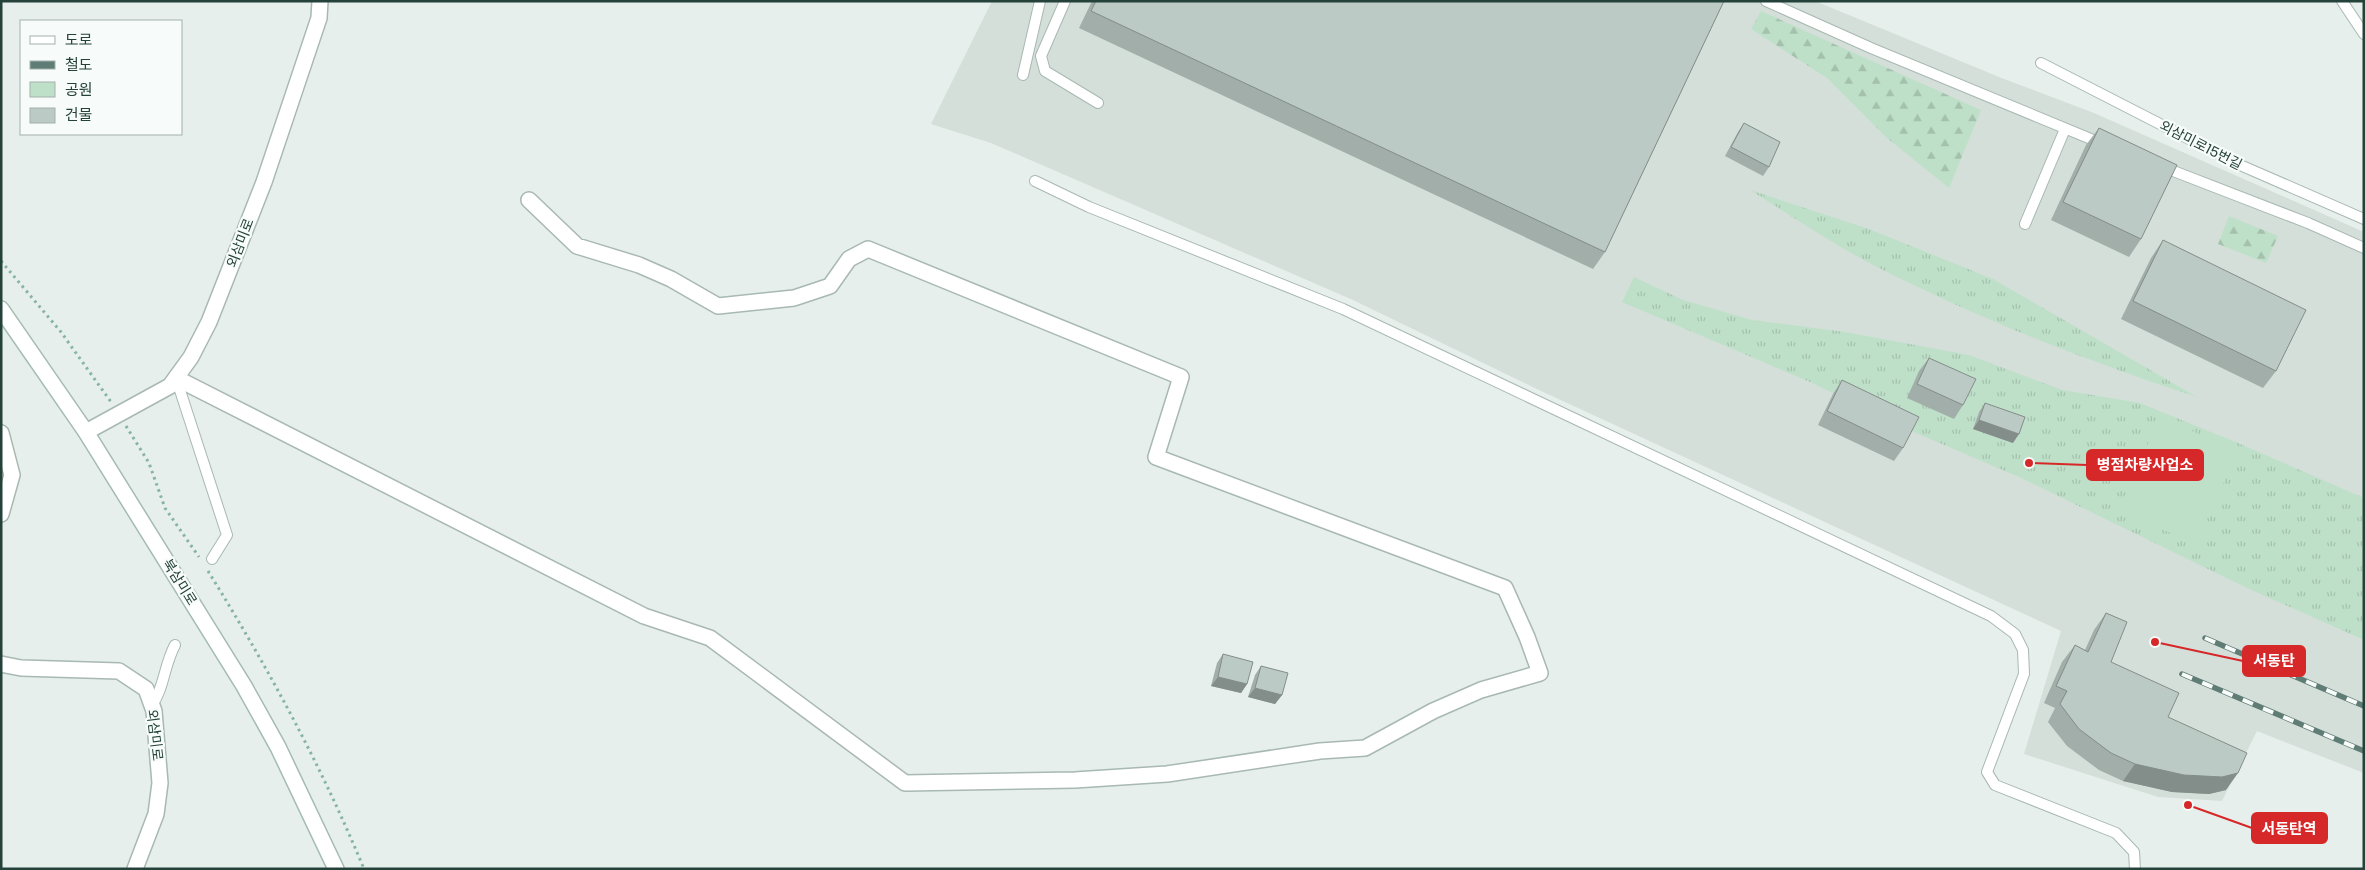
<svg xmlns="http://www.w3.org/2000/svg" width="2365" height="870" viewBox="0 0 2365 870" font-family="Poppins,'Noto Sans KR',sans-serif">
<defs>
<pattern id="grass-tufts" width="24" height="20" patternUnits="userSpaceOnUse" patternTransform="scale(1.25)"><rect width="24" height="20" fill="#bfe0c8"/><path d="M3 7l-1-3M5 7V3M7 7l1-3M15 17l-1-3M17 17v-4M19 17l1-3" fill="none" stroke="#a4c1ad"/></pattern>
<pattern id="forest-firs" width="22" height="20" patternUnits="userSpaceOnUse" patternTransform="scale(1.25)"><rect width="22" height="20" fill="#bfe0c8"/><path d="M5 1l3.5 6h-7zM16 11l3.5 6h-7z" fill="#a4c1ad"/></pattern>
</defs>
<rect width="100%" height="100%" fill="#e6efeb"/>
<path fill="#d4dfda" d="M992 1H1815L1999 77 2094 113 2364 232V773L2257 731 2222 801 2158 797 2024 754 2061 631 1539 390 1353 300 991 143 931 124Z"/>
<g fill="url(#grass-tufts)">
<path d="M1750 190 1869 229 1993 279 2197 397C2086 361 1977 318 1873 265 1831 243 1790 215 1750 190Z"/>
<path d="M1634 277 1683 300 1752 320 1845 332 1969 355 2062 390 2140 403 2238 443 2364 498V640L2247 588 2019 477 1909 430 1810 382 1622 302Z"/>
</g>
<g fill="url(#forest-firs)">
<path d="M1761 11 1981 110 1949 188 1887 138 1827 78 1751 29Z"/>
<path d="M2229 216 2278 236 2266 263 2218 244Z"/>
</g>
<path fill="#bfe0c8" d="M2160 417 2238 451 2196 544 2118 510Z"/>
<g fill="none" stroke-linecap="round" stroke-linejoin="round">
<defs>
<g id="lane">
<path d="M1065 1 1041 56 1045 71 1098 103"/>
<path d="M1766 1 1871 48 2103 144"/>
<path d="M2342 1 2364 34"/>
<path d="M2041 63 2240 165 2364 219"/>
<path d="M1023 75 1040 1"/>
<path d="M2163 167 2308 223 2364 248"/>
<path d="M1035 181 1089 207 1343 309 1991 616 2015 634 2023 650 2024 674 1987 772 1995 785 2116 833 2134 852 2135 869"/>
<path d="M2025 224 2065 129"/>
<path d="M176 378 227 535 212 559"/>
<path d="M152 705C164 689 164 665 175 645"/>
</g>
<g id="street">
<path d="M176 378 644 616 710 638 905 783 1075 780 1167 774 1320 751 1365 748 1433 711 1481 690 1540 673 1527 637 1505 588 1156 457 1181 377 868 249 849 259 830 286 794 298 718 306 671 279 639 265 577 246 529 200"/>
<path d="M86 432 170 386 191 357 209 322 264 182 319 18 320 1"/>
<path d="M1 433 12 475 1 514"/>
<path d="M1 664 21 668 119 671 146 689 154 711 160 783 156 814 135 869"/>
</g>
<path id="secondary" d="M1 309 86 432 244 686 278 747 336 869"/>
</defs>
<use href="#lane" stroke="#a8b8b2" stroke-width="12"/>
<use href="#street" stroke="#a8b8b2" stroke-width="18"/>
<use href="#secondary" stroke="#a4bbb3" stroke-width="18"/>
<g stroke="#86b3a5" stroke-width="3" stroke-dasharray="2.5 4" stroke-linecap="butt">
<path d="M1 261 61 332 111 402"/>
<path d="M126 426 149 463 165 508 199 557"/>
<path d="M208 571C267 666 321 765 364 869"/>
</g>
<use href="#lane" stroke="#fff" stroke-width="10"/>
<use href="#street" stroke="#fff" stroke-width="15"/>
<use href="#secondary" stroke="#fff" stroke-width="15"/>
<defs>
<g id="rail">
<path d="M2205 638 2364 706"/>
<path d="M2182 674 2364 751"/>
</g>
</defs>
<use href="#rail" stroke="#5f7d75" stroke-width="5.5"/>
<use href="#rail" stroke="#f7fbf9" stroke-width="4" stroke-dasharray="11" stroke-linecap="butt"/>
</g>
<g fill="#a1aea9">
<path d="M1092 1H1724L1605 252 1593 269 1079 28Z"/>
<path d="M1744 123 1769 167 1763 176 1725 156 1738 132Z"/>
<path d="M2099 128 2141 239 2129 257 2051 220 2086 145Z"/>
<path d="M2163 240 2276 371 2263 388 2121 319 2151 258Z"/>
<path d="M1929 358 1963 405 1954 419 1907 398 1919 371Z"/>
<path d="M1842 380 1903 448 1894 461 1818 425 1833 394Z"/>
<path d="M1985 403 2013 443 1973 429 1979 412Z"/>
<path d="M2106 613 2111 662 2168 717 2226 790 2209 794 2172 792 2123 781 2099 770 2067 746 2048 722 2055 708 2044 703 2062 662 2075 645 2085 650 2094 630Z"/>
<path d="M1223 654 1247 684 1241 693 1211 686 1217 663Z"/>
<path d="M1261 666 1282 695 1275 704 1248 697 1255 675Z"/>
</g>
<g fill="#838d89">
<path d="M1979 420 2019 434 2013 443 1973 429Z"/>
<path d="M1218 677 1247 684 1241 693 1211 686Z"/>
<path d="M1255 688 1282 695 1275 704 1248 697Z"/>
<path d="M2135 764 2238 773 2226 790 2209 794 2172 792 2123 781Z"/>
</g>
<g fill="#bbcac4" stroke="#838d89">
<path d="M1096 1H1724L1605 252 1091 11Z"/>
<path d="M1744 123 1780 142 1769 167 1731 147Z"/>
<path d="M2099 128 2177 165 2141 239 2063 202Z"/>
<path d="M2163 240 2306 310 2276 371 2133 301Z"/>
<path d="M1929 358 1976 379 1963 405 1917 384Z"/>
<path d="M1842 380 1919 417 1903 448 1827 411Z"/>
<path d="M1985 403 2025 417 2019 434 1979 420Z"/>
<path d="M2106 613 2127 622 2111 662 2179 693 2168 717 2247 753 2238 773 2222 777 2184 775 2135 764 2111 753 2079 729 2060 704 2067 691 2056 686 2075 645 2088 652Z"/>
<path d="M1223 654 1253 662 1247 684 1218 677Z"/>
<path d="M1261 666 1288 673 1282 695 1255 688Z"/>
</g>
<g text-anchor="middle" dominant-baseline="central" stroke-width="4.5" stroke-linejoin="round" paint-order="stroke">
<g font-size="14" fill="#24423a" stroke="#f7fbf9">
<text transform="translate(2201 145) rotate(27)">외삼미로15번길</text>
<text transform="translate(240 243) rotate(-69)">외삼미로</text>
<text transform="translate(180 582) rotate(58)">북삼미로</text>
<text transform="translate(155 735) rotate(83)">외삼미로</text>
</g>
</g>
<path fill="none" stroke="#d62828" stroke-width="2" d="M2029 463L2087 465M2155 642L2243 661M2188 805L2252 828"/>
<g fill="#d62828" stroke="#f7fbf9" stroke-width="2">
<circle cx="2029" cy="463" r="5"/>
<circle cx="2155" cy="642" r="5"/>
<circle cx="2188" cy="805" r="5"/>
</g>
<g fill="#d62828" stroke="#d62828" stroke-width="2">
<rect x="2087" y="450" width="116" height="30" rx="5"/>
<rect x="2243" y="646" width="62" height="30" rx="5"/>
<rect x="2252" y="813" width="75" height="30" rx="5"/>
</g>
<g font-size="15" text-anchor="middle" font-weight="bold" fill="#fff">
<text x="2145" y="470">병점차량사업소</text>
<text x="2274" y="666">서동탄</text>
<text x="2289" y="834">서동탄역</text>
</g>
<rect width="2365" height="870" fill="none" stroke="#24423a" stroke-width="5"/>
<rect x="20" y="20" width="162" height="115" fill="#f7fbf9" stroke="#a3b1ad"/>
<rect x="30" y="36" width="25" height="8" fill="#ffffff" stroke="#a3b1ad"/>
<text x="65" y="45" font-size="15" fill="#24423a">도로</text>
<rect x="30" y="61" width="25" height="8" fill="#5f7d75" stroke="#a3b1ad"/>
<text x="65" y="70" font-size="15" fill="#24423a">철도</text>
<rect x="30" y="82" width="25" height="15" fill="#bfe0c8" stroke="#a3b1ad"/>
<text x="65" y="95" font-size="15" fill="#24423a">공원</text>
<rect x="30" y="108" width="25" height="15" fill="#bbcac4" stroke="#a3b1ad"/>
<text x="65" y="120" font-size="15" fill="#24423a">건물</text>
</svg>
